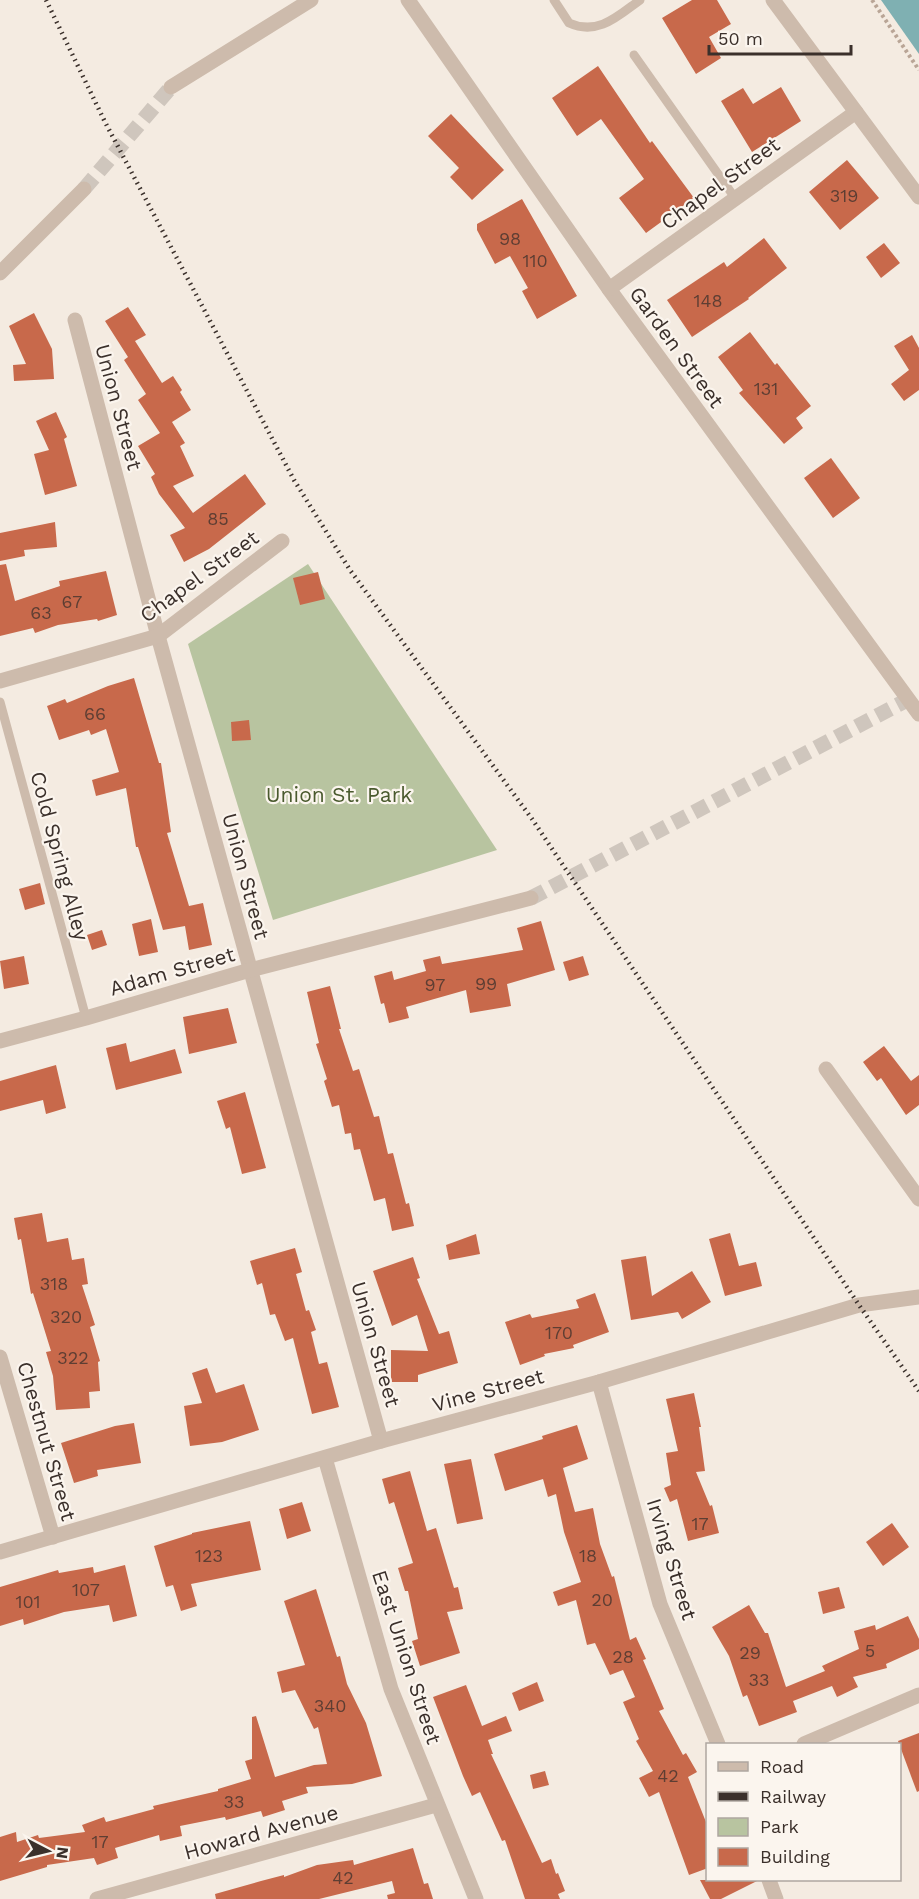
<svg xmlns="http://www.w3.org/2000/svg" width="919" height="1899" viewBox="0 0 919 1899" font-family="'Work Sans',sans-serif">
<rect width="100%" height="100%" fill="#f4ebe1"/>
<path fill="#b8c4a0" d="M308 564 497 850 273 920 188 644Z"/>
<path fill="#7fb0b2" d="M881 0H919V54Z"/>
<g fill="#c8694b">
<path d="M692 0H717L731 24 709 37 721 58 696 74 662 18Z"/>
<path d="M598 66 650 143 652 141 694 198 646 233 619 198 644 179 601 119 577 136 552 98Z"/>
<path d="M781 87 801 121 752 152 721 101 743 88 753 104Z"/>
<path d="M451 114 504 170 472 200 450 177 459 168 428 136Z"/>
<path d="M847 160 879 198 840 230 809 192Z"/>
<path d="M522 199 577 296 537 319 522 291 528 288 510 256 495 264 477 230V224Z"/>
<path d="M764 238 787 268 748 298 749 299 692 337 667 300 724 262 727 267Z"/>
<path d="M884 243 900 263 881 278 866 257Z"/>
<path d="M128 307 146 335 135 341 162 383 173 376 182 390 180 392 191 410 172 422 185 443 180 446 194 476 173 486 193 513 245 474 266 504 209 549 184 562 170 535 185 528 159 494 151 477 155 474 138 446 160 433 138 400 146 394 124 360 128 357 105 321Z"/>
<path d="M34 313 52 349 54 379 14 381 13 365 26 364 9 326Z"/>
<path d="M750 332 775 365 777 363 811 406 796 418 803 428 784 444 739 393 743 390 718 357Z"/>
<path d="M912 335 919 348V390L904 401 891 384 909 370 894 346Z"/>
<path d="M56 412 67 437 64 439 77 486 45 495 34 454 49 450 36 421Z"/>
<path d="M831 458 860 498 833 518 804 478Z"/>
<path d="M55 522 57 547 24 550 25 556 0 561V533Z"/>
<path d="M6 564 15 601 60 586 59 581 106 571 117 615 98 621 97 619 58 625 35 633 33 628 0 636V565Z"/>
<path d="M318 572 325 599 300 605 293 578Z"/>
<path d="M134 678 159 763H161L171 832 167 833 189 906 203 903 212 945 189 950 185 926 163 930 138 847H136L126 788 96 796 92 780 119 772 106 729 91 735 89 730 59 740 47 706 65 699 67 703 108 686Z"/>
<path d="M249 720 251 740 232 741 231 722Z"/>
<path d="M40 883 45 904 25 910 19 889Z"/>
<path d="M151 919 158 952 139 956 132 924Z"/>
<path d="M541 921 555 970 507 984 511 1006 470 1013 466 990 406 1007 409 1018 389 1023 384 1003 381 1004 374 976 392 971 394 980 426 971 423 960 440 956 442 964 523 950 517 928Z"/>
<path d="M102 930 107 945 92 950 87 935Z"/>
<path d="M24 956 29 984 4 989 0 961Z"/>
<path d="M583 956 589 975 569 981 563 962Z"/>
<path d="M330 986 341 1029H339L353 1071 359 1069 374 1117 379 1116 388 1154 393 1153 406 1204 409 1203 414 1226 392 1231 385 1198 374 1201 360 1149 354 1150 351 1133 345 1134 339 1105 332 1107 324 1081 327 1079 316 1044 319 1043 307 992Z"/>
<path d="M228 1008 237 1043 189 1054 183 1017Z"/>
<path d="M126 1043 130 1062 175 1049 182 1073 116 1090 106 1048Z"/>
<path d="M884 1046 911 1081 919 1075V1105L906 1115 881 1078 877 1081 863 1062Z"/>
<path d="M56 1065 66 1108 46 1114 43 1100 0 1111V1081Z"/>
<path d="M245 1092 266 1168 242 1174 230 1127 226 1129 217 1101Z"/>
<path d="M42 1213 47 1242 68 1238 72 1260 84 1258 88 1284 82 1285 95 1325 90 1327 100 1361 98 1362 100 1391 89 1392 90 1408 56 1410 53 1376 46 1352 51 1351 33 1293 31 1294 21 1239 18 1240 14 1218Z"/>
<path d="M730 1233 739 1266 756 1262 762 1286 725 1296 709 1239Z"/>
<path d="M476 1234 480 1254 449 1260 446 1245Z"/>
<path d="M295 1248 302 1272 296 1274 306 1311 309 1310 316 1330 311 1332 319 1364 327 1362 339 1407 312 1414 293 1338 285 1341 275 1314 270 1315 262 1283 257 1285 250 1261Z"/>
<path d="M646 1256 652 1296 692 1271 711 1302 682 1319 678 1312 631 1320 621 1260Z"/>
<path d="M413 1257 420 1278 417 1279 439 1334 449 1331 458 1363 418 1375V1382H391V1350L428 1351 417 1315 392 1326 373 1271Z"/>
<path d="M595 1293 609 1332 573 1345 574 1348 544 1354 545 1356 520 1365 505 1322 530 1314 532 1318 579 1308 576 1300Z"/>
<path d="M207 1368 216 1393 244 1384 259 1430 222 1442 190 1446 184 1406 202 1403 192 1373Z"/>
<path d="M694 1393 701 1427H699L705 1471 696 1472 710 1506 712 1505 719 1533 688 1541 677 1499 670 1502 664 1488 671 1485 666 1453 678 1451 666 1399Z"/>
<path d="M134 1423 141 1463 97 1470 98 1476 74 1483 61 1443 115 1426Z"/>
<path d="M577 1425 588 1459 563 1468 575 1512 593 1508 600 1544 612 1577 614 1576 630 1640 636 1637 646 1659 643 1660 664 1709 659 1711 683 1755 686 1753 697 1772 688 1777 708 1827V1868L689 1875 659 1792 649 1797 639 1778 653 1771 636 1741 639 1739 623 1702 635 1697 623 1670 610 1675 595 1643 587 1645 576 1600 558 1606 553 1592 581 1582 564 1532 556 1494 548 1497 543 1479 505 1491 494 1454 543 1439 542 1436Z"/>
<path d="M471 1459 483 1519 457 1524 444 1464Z"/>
<path d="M410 1471 427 1531 436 1528 454 1588 458 1587 463 1609 447 1612 460 1653 420 1666 412 1641 418 1639 408 1591H405L398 1568 413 1563 394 1502 389 1504 382 1479Z"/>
<path d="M302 1502 311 1531 287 1539 279 1509Z"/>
<path d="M250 1521 261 1570 191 1584 197 1606 181 1611 173 1585 166 1587 154 1546 192 1534V1533Z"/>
<path d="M892 1523 909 1547 883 1566 866 1542Z"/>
<path d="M125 1565 137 1616 113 1622 109 1605 64 1612 24 1625 23 1619 0 1626V1587L58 1570 59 1573 93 1567 94 1573Z"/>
<path d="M839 1587 845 1608 823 1614 818 1592Z"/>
<path d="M316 1589 337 1657 340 1656 347 1684 366 1723 382 1776 352 1784 306 1787 308 1793 282 1801 285 1810 263 1817 261 1811 226 1820 225 1817 180 1826 182 1836 160 1841 159 1835 115 1848 118 1858 97 1865 94 1858 47 1865V1867L0 1881V1837L16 1832 17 1842 38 1835 39 1838 85 1832 82 1825 104 1817 106 1822 154 1809 153 1806 218 1791V1789L251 1779 245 1761 252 1759V1717L256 1716 275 1777 314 1765 327 1764 318 1727 314 1729 295 1690 282 1693 277 1672 305 1665 284 1601Z"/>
<path d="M749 1605 765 1633H768L786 1687 825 1671 822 1666 859 1649 854 1631 875 1625 876 1630 908 1616 919 1639V1649L886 1664 887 1668 853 1677 858 1687 837 1697 832 1686 793 1701 797 1712 759 1726 747 1695 743 1697 729 1656 712 1627Z"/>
<path d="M537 1682 544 1701 519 1711 512 1693Z"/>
<path d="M466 1685 482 1726 506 1716 512 1731 488 1740 493 1754H491L542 1863 551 1859 556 1874 558 1873 565 1891 558 1894 560 1899H525L505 1840 502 1841 480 1792 472 1796 463 1776 433 1697Z"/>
<path d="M919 1733V1791L917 1792 898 1741Z"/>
<path d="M545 1771 549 1785 533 1789 530 1775Z"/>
<path d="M413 1848 424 1884 428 1883 433 1899H388L387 1895 395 1893 392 1881 319 1899H216L215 1894 261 1881 284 1875V1877L317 1865 353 1860 354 1865Z"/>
<path d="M700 1880H759L721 1899H710Z"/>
</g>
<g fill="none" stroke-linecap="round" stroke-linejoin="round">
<g stroke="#cfc6bd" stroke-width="15" stroke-dasharray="15 8" stroke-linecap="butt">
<path d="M84 189 171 87"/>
<path d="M531 898 909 699"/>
</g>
<path stroke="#b9a596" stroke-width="4" stroke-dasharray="3 3" stroke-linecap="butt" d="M872 0 919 70"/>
<g stroke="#cdbbac" stroke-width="9">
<path d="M554 0 569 23C598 36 618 16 640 0"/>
<path d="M634 55 735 198"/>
<path d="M0 702 86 1018"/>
</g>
<g stroke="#cdbbac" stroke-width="15">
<path d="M408 0 609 289 919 714"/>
<path d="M171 87 311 0"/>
<path d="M0 273 84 189"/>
<path d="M609 289 856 112"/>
<path d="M75 320 158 636 381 1441"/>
<path d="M0 681 158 636 282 541"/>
<path d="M0 1041 86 1018 250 970 531 898"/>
<path d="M826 1069 919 1199"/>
<path d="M0 1357 53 1537"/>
<path d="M599 1382 660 1604 718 1744"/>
<path d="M325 1458 391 1689 476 1899"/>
<path d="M0 1552 381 1441 599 1382 859 1305 919 1297"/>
<path d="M804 1744 919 1695"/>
<path d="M769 1880 776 1899"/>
<path d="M97 1899 436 1805"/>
</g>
<path stroke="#cdbbac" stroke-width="15" d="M773 0 919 197"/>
<path stroke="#3b302b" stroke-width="4.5" stroke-dasharray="1.5 4.5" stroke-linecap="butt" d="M46 0 105 122 294 480 350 570 532 819 859 1305 919 1391"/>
</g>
<g text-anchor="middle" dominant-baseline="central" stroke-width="4.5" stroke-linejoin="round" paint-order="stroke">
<g font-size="18" fill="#5e3e33">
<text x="844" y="195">319</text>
<text x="510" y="238">98</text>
<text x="535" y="260">110</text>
<text x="708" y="300">148</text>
<text x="766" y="388">131</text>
<text x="218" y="518">85</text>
<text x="72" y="601">67</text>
<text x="41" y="612">63</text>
<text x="95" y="713">66</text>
<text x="486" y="983">99</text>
<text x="435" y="984">97</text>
<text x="54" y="1283">318</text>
<text x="66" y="1316">320</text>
<text x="559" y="1332">170</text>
<text x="73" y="1357">322</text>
<text x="700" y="1523">17</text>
<text x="209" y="1555">123</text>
<text x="588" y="1555">18</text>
<text x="86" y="1589">107</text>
<text x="602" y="1599">20</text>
<text x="28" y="1601">101</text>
<text x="870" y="1650">5</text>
<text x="750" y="1652">29</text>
<text x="623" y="1656">28</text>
<text x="759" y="1679">33</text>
<text x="330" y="1705">340</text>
<text x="668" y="1775">42</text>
<text x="234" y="1801">33</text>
<text x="100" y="1841">17</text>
<text x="343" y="1877">42</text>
</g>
<g font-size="21" fill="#3b302b" stroke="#fbf5ee">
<text transform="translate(720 183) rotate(-36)">Chapel Street</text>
<text transform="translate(677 347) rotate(54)">Garden Street</text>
<text transform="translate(119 407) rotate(75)">Union Street</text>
<text transform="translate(199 576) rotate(-36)">Chapel Street</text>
<text transform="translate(60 856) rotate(75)">Cold Spring Alley</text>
<text transform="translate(246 876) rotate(75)">Union Street</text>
<text transform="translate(172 971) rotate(-16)">Adam Street</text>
<text transform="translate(376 1344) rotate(74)">Union Street</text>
<text transform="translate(488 1390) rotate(-15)">Vine Street</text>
<text transform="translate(47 1441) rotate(74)">Chestnut Street</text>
<text transform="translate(672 1559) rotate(73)">Irving Street</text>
<text transform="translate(407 1657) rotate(72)">East Union Street</text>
<text transform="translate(261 1832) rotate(-15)">Howard Avenue</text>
</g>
<g font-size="21" fill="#4a5a2e" stroke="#fbf5ee">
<text x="339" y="794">Union St. Park</text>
</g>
</g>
<rect x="706" y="1743" width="195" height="138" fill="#fbf5ee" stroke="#aea6a0" stroke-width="1.5"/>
<rect x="718" y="1762" width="30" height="9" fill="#cdbbac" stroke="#aea6a0" stroke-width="1.5"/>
<text x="760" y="1773" font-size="18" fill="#3b302b">Road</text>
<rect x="718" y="1792" width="30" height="9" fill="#3b302b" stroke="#aea6a0" stroke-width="1.5"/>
<text x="760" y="1803" font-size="18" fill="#3b302b">Railway</text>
<rect x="718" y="1818" width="30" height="18" fill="#b8c4a0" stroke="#aea6a0" stroke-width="1.5"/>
<text x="760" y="1833" font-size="18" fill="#3b302b">Park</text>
<rect x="718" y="1848" width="30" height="18" fill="#c8694b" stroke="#aea6a0" stroke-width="1.5"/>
<text x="760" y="1863" font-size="18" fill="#3b302b">Building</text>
<g transform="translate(48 1851) rotate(97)" stroke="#fbf5ee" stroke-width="4.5" paint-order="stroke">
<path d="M0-4.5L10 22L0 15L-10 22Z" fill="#3b302b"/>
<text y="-9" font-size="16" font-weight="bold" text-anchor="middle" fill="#3b302b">N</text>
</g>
<path d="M709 45v9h142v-9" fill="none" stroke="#3b302b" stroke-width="3"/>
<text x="718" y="45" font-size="18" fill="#3b302b" stroke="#fbf5ee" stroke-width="4.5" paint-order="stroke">50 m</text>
</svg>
